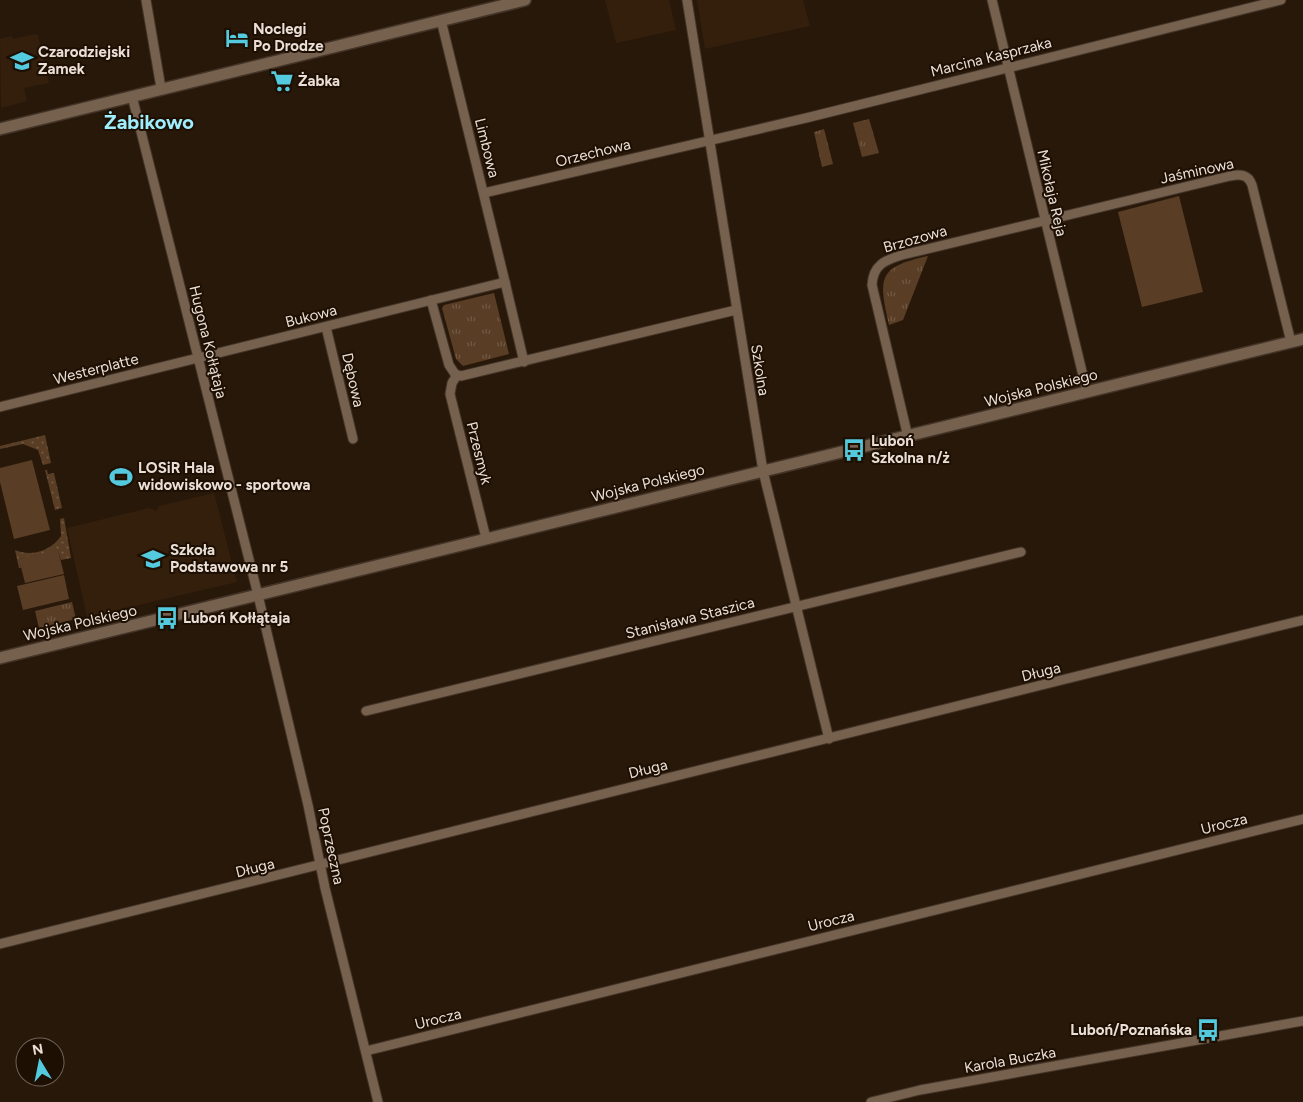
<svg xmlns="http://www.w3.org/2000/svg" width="1303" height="1102" viewBox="0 0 1303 1102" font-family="Figtree,sans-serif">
<defs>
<pattern id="grass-dots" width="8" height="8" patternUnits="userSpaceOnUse" patternTransform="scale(1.25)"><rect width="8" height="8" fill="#593d25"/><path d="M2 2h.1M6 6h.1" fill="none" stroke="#715944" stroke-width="1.8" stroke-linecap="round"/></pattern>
<pattern id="park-tufts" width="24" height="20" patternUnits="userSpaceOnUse" patternTransform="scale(1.25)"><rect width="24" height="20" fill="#593d25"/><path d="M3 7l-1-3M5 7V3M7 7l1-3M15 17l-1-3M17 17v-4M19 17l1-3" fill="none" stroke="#715944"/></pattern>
</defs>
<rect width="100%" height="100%" fill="#28180a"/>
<g fill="#341f0c">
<path d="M605 0H669L676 30 616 43Z"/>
<path d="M697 0H803L810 26 705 49Z"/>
<path d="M35 34 38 35 49 83 24 88 27 101 1 108 0 39 12 36 13 39Z"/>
<path d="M214 493 237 582 87 617 67 528 149 508 156 511 159 506Z"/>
</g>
<g fill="url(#grass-dots)">
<path d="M45 435 51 463 43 465 38 450 23 444 0 449V446Z"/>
<path d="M45 470H47L48 474 54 473 62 508 55 510Z"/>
<path d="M64 518 71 558 61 560 58 551 20 559 21 568H19L15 550C31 557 51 551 61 536L60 519Z"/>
</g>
<g fill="url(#park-tufts)">
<path d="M869 119 879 153 862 157 853 123Z"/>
<path d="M824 129 833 164 822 167 814 132Z"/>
<path d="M928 256 903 320 889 325C878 277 878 267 928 256Z"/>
<path d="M494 293 509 354 463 366 456 359 442 308 444 305Z"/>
<path d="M72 602 76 619 39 628 35 611Z"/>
</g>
<g fill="#593d25">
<path d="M1179 196 1203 292 1142 307 1118 212Z"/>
<path d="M32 460 50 530 14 539 0 482V468Z"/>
<path d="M58 550 64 574 25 583 19 559Z"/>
<path d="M64 575 69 599 23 610 17 586Z"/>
</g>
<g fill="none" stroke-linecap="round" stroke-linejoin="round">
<defs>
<g id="minor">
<path d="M146 0 161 88"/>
<path d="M687 0 763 471 829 739"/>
<path d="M992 0 1087 392"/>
<path d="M441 20 505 282"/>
<path d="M132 96 258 595 308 805 325 888 378 1102"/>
<path d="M484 193 806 118 1281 0"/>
<path d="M431 300 449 365 455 374 461 376 736 310"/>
<path d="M326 327 353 439"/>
<path d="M457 375 452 383 450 394 486 538"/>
<path d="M0 407 505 282 524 362"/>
<path d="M908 437 872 285C873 265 885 260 902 255L1230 176C1240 174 1248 174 1252 185L1291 342"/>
<path d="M366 711 1021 552"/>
<path d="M0 944 1303 620"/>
<path d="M366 1051 1303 819"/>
<path d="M871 1102 920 1090 1303 1021"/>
</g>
<g id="tertiary">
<path d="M0 129 525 0"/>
<path d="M0 658 1303 339"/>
</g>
</defs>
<use href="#minor" stroke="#433427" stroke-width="11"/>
<use href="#tertiary" stroke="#433427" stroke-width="14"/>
<use href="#minor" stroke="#76604e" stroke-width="9"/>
<use href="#tertiary" stroke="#76604e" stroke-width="11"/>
</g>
<defs>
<symbol id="hotel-bare" viewBox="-9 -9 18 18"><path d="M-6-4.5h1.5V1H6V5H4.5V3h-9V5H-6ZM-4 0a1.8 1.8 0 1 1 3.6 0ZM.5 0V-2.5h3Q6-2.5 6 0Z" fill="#54cade" stroke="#1e0f03" stroke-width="2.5" paint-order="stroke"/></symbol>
<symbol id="school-bare" viewBox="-9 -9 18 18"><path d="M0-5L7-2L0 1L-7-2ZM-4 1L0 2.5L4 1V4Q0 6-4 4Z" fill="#54cade" stroke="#1e0f03" stroke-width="2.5" paint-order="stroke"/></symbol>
<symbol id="supermarket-bare" viewBox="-9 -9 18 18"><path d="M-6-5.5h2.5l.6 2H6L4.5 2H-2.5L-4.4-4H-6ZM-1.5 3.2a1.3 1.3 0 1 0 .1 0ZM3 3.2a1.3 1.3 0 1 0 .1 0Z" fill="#54cade" stroke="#1e0f03" stroke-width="2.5" paint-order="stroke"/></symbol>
<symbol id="bus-bare" viewBox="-9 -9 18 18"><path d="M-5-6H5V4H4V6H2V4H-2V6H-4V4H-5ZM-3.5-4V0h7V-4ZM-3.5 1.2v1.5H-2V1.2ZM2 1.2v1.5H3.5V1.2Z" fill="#54cade" stroke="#1e0f03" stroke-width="2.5" paint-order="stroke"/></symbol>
<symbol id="stadium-bare" viewBox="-9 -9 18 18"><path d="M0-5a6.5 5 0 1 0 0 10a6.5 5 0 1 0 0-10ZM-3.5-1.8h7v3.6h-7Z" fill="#54cade" stroke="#1e0f03" stroke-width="2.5" paint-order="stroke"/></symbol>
</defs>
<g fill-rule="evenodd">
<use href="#hotel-bare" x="221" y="22" width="32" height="32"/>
<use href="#school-bare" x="6" y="45" width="32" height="32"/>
<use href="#supermarket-bare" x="266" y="65" width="32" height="32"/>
<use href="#bus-bare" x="838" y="434" width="32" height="32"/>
<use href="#stadium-bare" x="105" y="461" width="32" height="32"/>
<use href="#school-bare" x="137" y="543" width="32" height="32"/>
<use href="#bus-bare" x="151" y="602" width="32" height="32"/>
<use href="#bus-bare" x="1192" y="1014" width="32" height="32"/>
</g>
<g text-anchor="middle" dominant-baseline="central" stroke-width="4" stroke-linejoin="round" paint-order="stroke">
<g font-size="15" font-weight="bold" fill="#eadfd6" stroke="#1e0f03" text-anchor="start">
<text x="253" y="29">Noclegi<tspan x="253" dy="17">Po Drodze</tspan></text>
<text x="38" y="52">Czarodziejski<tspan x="38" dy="17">Zamek</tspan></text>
<text x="298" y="81">Żabka</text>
<text x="871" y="441">Luboń<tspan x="871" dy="17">Szkolna n/ż</tspan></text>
<text x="138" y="468">LOSiR Hala<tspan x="138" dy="17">widowiskowo - sportowa</tspan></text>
<text x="170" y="550">Szkoła<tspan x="170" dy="17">Podstawowa nr 5</tspan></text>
<text x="183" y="618">Luboń Kołłątaja</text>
<text x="1192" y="1030" text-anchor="end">Luboń/Poznańska</text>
</g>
<g font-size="15" fill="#eadfd6" stroke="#1e0f03">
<text transform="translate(991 57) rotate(-14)">Marcina Kasprzaka</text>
<text transform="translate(487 148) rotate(76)">Limbowa</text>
<text transform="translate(593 153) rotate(-14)">Orzechowa</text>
<text transform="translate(1197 171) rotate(-12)">Jaśminowa</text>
<text transform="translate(1052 193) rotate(77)">Mikołaja Reja</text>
<text transform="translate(915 239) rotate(-16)">Brzozowa</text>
<text transform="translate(311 316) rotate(-14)">Bukowa</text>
<text transform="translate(208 342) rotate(76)">Hugona Kołłątaja</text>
<text transform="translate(96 369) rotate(-14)">Westerplatte</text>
<text transform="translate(760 370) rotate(81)">Szkolna</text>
<text transform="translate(353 380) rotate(77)">Dębowa</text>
<text transform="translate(1041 388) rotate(-14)">Wojska Polskiego</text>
<text transform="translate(479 453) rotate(76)">Przesmyk</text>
<text transform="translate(648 483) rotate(-14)">Wojska Polskiego</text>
<text transform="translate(690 618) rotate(-14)">Stanisława Staszica</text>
<text transform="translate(80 623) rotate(-13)">Wojska Polskiego</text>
<text transform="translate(1041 672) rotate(-14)">Długa</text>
<text transform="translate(648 769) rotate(-14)">Długa</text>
<text transform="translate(1224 824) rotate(-14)">Urocza</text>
<text transform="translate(331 846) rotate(78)">Poprzeczna</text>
<text transform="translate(255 868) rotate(-14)">Długa</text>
<text transform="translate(831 921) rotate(-14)">Urocza</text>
<text transform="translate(438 1019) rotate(-14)">Urocza</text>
<text transform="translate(1010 1060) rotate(-10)">Karola Buczka</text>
</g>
<g font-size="20" font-weight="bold" fill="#9feefd" stroke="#1e0f03">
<text x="149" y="122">Żabikowo</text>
</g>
</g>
<g transform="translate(40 1062) rotate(350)"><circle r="24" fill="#1e0f03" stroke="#706257"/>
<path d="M0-4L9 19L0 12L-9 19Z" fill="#54cade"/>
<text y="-8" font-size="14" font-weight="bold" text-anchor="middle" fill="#eadfd6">N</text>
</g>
</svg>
